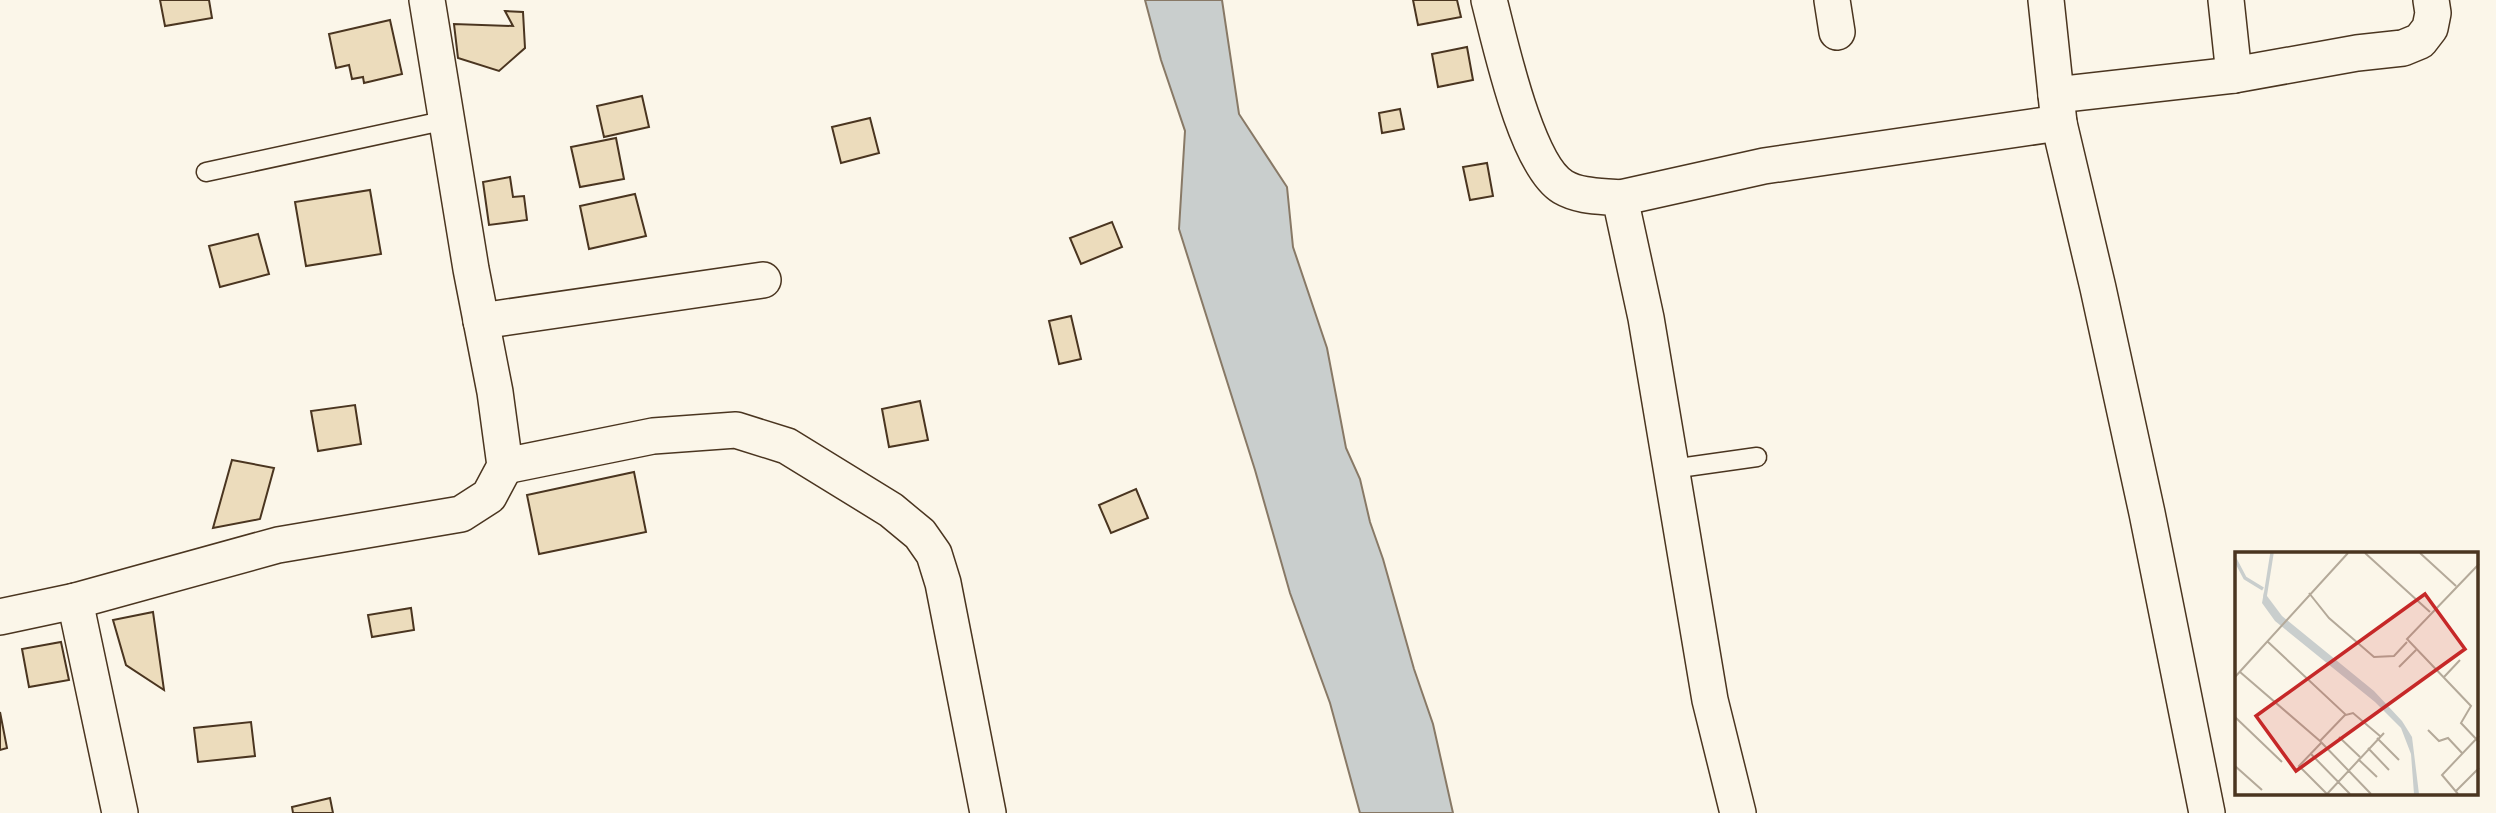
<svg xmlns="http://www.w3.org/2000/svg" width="2496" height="813" viewBox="0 0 2496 813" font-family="Raleway,sans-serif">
<rect width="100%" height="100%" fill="#fbf6e9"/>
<path fill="#c9cecd" stroke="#887966" stroke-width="2" d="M1145 0H1222L1239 114 1287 187 1293 247 1327 348 1346 448 1360 479 1370 522 1383 559 1414 669 1433 724 1453 813H1360L1330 703 1290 593 1255 470 1179 229 1185 131 1161 60Z"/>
<g fill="#ecdcbc" stroke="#4a3520" stroke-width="2">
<path d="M160 0H209L212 18 165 26Z"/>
<path d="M1413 0H1457L1461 17 1418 25Z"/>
<path d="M505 11 523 12 525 48 499 71 458 58 454 24 513 26Z"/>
<path d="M390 20 402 74 364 83 363 77 352 79 349 65 336 68 329 34Z"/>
<path d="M1467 47 1473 80 1438 87 1432 54Z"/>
<path d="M642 96 649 127 604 137 597 106Z"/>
<path d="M1400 109 1404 129 1382 133 1379 113Z"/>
<path d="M870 118 879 153 841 163 832 127Z"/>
<path d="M616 138 624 179 580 187 571 147Z"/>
<path d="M1487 163 1493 196 1470 200 1463 167Z"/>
<path d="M510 177 513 197 524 196 527 220 489 225 483 182Z"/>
<path d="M370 190 381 254 306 266 295 202Z"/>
<path d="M635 194 646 236 589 249 580 206Z"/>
<path d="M1112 222 1122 247 1081 264 1070 238Z"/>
<path d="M258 234 269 274 220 287 209 246Z"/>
<path d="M1071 316 1081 359 1059 364 1049 321Z"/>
<path d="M920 401 928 440 889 447 882 409Z"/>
<path d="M355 405 361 444 318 451 311 411Z"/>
<path d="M232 460 274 468 260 519 213 528Z"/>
<path d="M634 472 646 532 539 554 527 495Z"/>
<path d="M1136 489 1148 518 1111 533 1099 505Z"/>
<path d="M411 608 414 630 372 637 368 615Z"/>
<path d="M153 612 164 690 126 665 113 620Z"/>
<path d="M61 642 69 680 29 687 22 649Z"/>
<path d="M0 712 7 748 0 750Z"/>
<path d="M251 722 255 756 198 762 194 728Z"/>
<path d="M330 798 333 813H293L292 807Z"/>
</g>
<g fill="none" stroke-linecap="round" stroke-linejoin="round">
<defs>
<g id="service">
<path d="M206 172 447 120"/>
<path d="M1672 469 1757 457"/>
</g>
<g id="minor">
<path d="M1489 0C1500 42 1526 165 1563 187 1580 197 1601 196 1620 198L1646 318 1710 700 1738 813"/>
<path d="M1832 0 1837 32"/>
<path d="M2046 0 2059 123 2098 288 2147 513 2207 813"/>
<path d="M2226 0 2234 75"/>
<path d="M2056 95 2234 75 2357 53 2403 48 2420 41 2430 28 2433 13 2431 0"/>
<path d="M1620 198 1764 166 2059 123"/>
<path d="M481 321 763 280"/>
<path d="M505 466 653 436 736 430 787 446 891 510 920 534 934 554 943 583 988 813"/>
<path d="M75 601 120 813"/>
<path d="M0 617 75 601 278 545 461 514 489 496 505 466 495 392 471 269 427 0"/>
</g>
</defs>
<use href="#service" stroke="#4a3520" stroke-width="21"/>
<use href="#minor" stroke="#4a3520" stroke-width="38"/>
<use href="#service" stroke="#fbf6e9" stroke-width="18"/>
<use href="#minor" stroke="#fbf6e9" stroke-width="35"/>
</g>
<g transform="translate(2235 552)">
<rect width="243" height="243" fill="#fbf6e9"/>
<path d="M29 40 47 64 139 139 167 169 177 185 184 242H179L176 202 166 176 140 150 40 69 27 51Z" fill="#c9cecd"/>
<path fill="none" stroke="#c9cecd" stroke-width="3.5" d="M0 7 10 26 28 37M30 45 37 1"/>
<path fill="none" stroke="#b4a999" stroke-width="2" d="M130 1 195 60M185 1 221 34M244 12 172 87 236 154 226 171 244 190M74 41 94 66 139 105 159 104 172 90M32 89 111 163 118 161 145 184M164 115 181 98M5 120 85 189 136 242M0 125 113 1M209 125 225 108M0 165 47 210M193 178 204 189 213 186 227 201M104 185 125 205M142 186 164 208M85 189 110 163M86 191 64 214 92 242M133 196 154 218M75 201 115 242M123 207 142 225M0 214 27 238M220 240 244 216M92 242 149 181M223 242 207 223 244 184"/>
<path fill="#c62828" fill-opacity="0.15" stroke="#c62828" stroke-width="3.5" d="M190 42 230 97 61 219 21 164Z"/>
<rect width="243" height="243" fill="none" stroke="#4a3520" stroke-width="3.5"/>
</g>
</svg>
